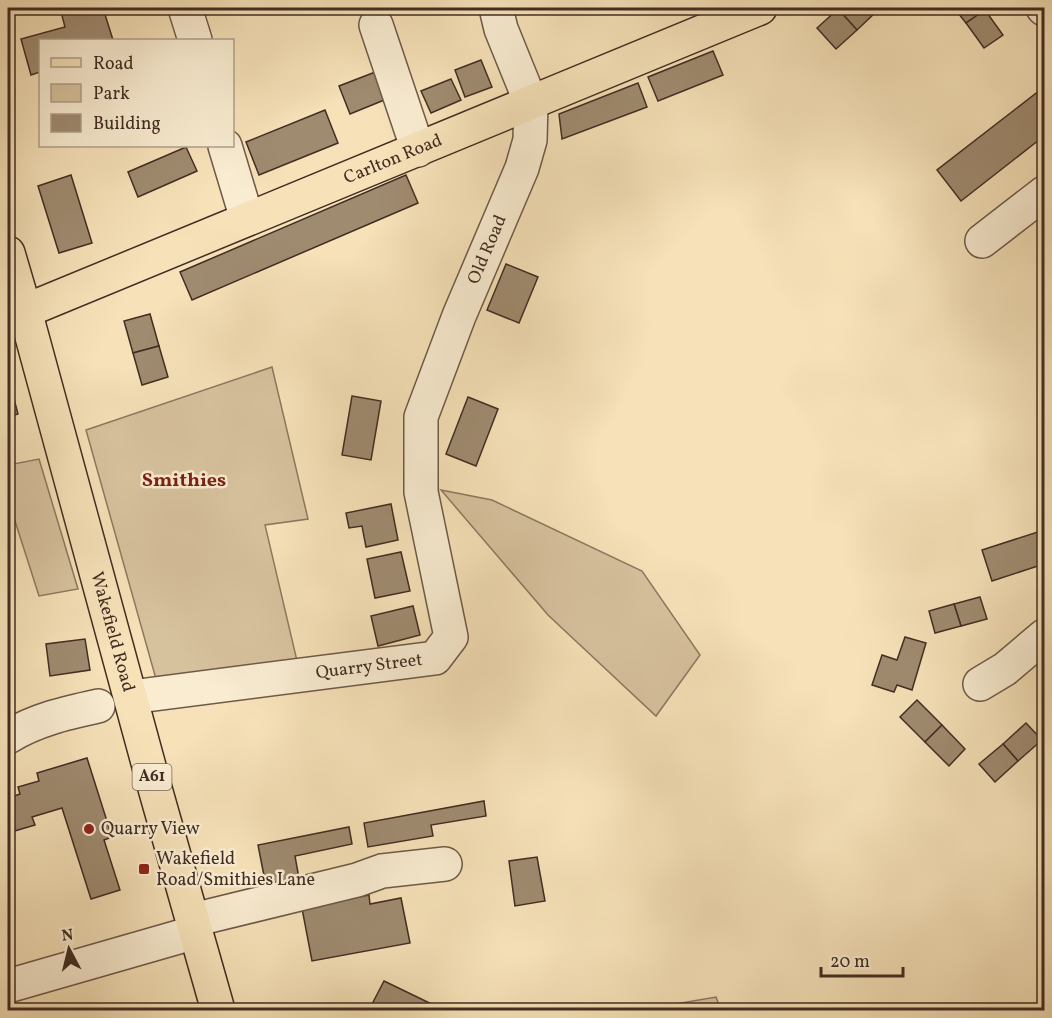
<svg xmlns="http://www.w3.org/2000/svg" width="1052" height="1018" viewBox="0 0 1052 1018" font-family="Vollkorn,serif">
<rect width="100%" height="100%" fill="#f6e1b8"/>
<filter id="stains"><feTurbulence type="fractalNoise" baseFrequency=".00333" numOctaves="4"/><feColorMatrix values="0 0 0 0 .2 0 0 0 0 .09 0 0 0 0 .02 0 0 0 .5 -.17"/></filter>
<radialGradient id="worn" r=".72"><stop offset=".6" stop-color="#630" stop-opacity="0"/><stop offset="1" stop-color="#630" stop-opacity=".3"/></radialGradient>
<g fill="#d7c29e" stroke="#8c7860" stroke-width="1.5">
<path d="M272 367 308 519 265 525 298 665 156 679 86 430Z"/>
<path d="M39 459 78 589 39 596 8 499V465Z"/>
<path d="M441 490 492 500 642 571 700 655 656 716 548 615Z"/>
<path d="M716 997 721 1010H640Z"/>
</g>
<g fill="#9f8b70" stroke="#412d22" stroke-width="1.5">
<path d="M60 8H103L113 40H40V72L31 75 21 39 65 27Z"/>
<path d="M561 8H600L562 13Z"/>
<path d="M840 8H875L878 10 857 30 838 9Z"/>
<path d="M954 8H983L985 10 966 23Z"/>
<path d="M838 9 857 30 836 49 817 28Z"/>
<path d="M985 10 1003 35 984 48 966 23Z"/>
<path d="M713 51 723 75 658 101 648 77Z"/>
<path d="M481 60 492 87 465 97 455 70Z"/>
<path d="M383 69 394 96 350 114 339 86Z"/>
<path d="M451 79 461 100 431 113 421 91Z"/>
<path d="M638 83 647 107 562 139 559 114Z"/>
<path d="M1044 87V136L961 201 937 170Z"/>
<path d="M325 110 338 143 259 175 246 142Z"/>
<path d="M186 147 197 171 138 197 128 172Z"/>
<path d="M71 175 92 243 59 253 38 186Z"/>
<path d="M406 175 418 203 192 300 180 272Z"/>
<path d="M506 264 538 277 519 323 487 310Z"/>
<path d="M150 314 159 346 133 353 124 321Z"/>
<path d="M159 346 168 377 142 385 133 353Z"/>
<path d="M8 376 18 414 8 417Z"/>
<path d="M352 396 381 401 371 460 342 455Z"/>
<path d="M468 397 498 409 476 466 446 454Z"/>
<path d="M391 504 398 540 366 547 362 526 349 528 346 513Z"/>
<path d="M1044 530V564L992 581 982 550Z"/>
<path d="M401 552 410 591 375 598 367 559Z"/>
<path d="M980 597 987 619 961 626 954 604Z"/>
<path d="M954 604 961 626 935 633 929 611Z"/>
<path d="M413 606 420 635 378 646 371 616Z"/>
<path d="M905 637 926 643 912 690 897 685 894 692 872 685 882 655 897 660Z"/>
<path d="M85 639 90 670 50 676 46 644Z"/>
<path d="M917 700 942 725 925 742 900 717Z"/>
<path d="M1026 723 1042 740 1018 761 1003 744Z"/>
<path d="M942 725 965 749 949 766 925 742Z"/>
<path d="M1003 744 1018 761 995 782 979 764Z"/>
<path d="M87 758 112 837 104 840 120 890 91 899 62 808 32 817 35 825 8 833V798L20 794 18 787 39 781 37 773Z"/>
<path d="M484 801 486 816 431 825 433 836 368 847 364 823Z"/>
<path d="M349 827 352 844 295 856 300 884 267 891 258 845Z"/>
<path d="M537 857 545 901 515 906 509 861Z"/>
<path d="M369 895 370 904 401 898 410 943 312 961 300 898 329 903Z"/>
<path d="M384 981 444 1010H369Z"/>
</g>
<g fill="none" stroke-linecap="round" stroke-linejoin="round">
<defs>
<g id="minor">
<path d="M185 8 195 40"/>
<path d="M1043 8 1044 9"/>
<path d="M376 25 418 150"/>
<path d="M225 146 247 219"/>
<path d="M982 241 1044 193"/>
<path d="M980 684 1005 669 1044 636"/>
<path id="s1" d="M131 697 435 658 451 637 421 492V417L459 316 522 168 530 140 531 103 501 29 496 8"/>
<path d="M8 737C35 720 66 713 98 706"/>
<path d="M193 920 357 880 382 871 445 864"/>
<path d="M8 986 196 932"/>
</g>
<g id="major">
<path id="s2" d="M8 253 25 311 156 792 218 1010"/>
<path id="s3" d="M25 311 760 8"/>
</g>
</defs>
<use href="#minor" stroke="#6e5a48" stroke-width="36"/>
<use href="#major" stroke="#412d22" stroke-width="36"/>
<use href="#minor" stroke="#f9ecd1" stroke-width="33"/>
<use href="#major" stroke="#f6e1b8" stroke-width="33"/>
</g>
<g fill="#8f2418" stroke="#f9ecd1" stroke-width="2">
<circle cx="89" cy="829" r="6"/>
<rect x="138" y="863" width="12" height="12" rx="3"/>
</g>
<g text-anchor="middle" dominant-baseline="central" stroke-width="5" stroke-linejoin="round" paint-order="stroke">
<rect fill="#f9ecd1" stroke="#786656" stroke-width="1.5" x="132.5" y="764" width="39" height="26" rx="4.5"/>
<g font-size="16" font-weight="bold" fill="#412d22">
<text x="152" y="777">A61</text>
</g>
<g font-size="18" fill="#412d22" stroke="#f9ecd1">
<text stroke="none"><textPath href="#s3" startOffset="398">Carlton Road</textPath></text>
<text stroke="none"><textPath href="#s1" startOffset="736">Old Road</textPath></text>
<text stroke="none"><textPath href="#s2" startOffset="393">Wakefield Road</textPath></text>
<text stroke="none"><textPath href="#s1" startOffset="240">Quarry Street</textPath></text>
</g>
<g font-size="18" fill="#412d22" stroke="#f9ecd1" text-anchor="start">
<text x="101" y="829">Quarry View</text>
<text x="156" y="859">Wakefield<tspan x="156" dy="21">Road/Smithies Lane</tspan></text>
</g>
<g font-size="20" font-weight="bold" fill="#7a1f14" stroke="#f9ecd1">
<text x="184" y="481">Smithies</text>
</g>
</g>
<rect width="1052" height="1018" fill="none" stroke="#f6e1b8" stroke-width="30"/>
<rect x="9" y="9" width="1034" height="1000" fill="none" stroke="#412d22" stroke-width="3"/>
<rect x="15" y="15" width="1022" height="988" fill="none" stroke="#412d22" stroke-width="1.5"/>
<rect x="39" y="39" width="195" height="108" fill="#f9ecd1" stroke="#afa08b" stroke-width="1.5"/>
<rect x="51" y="58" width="30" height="9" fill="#f6e1b8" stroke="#afa08b" stroke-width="1.5"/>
<text x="93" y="69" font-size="18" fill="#412d22">Road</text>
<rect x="51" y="84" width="30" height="18" fill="#d7c29e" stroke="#afa08b" stroke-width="1.5"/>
<text x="93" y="99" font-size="18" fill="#412d22">Park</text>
<rect x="51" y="114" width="30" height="18" fill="#9f8b70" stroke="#afa08b" stroke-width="1.5"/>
<text x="93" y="129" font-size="18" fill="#412d22">Building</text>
<g transform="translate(69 949) rotate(353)" stroke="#f9ecd1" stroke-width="4.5" paint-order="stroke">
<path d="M0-4.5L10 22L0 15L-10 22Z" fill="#412d22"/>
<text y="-9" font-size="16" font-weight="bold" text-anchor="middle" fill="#412d22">N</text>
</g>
<path d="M821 967v9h82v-9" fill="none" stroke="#412d22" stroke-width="3"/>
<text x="830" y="967" font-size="18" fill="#412d22" stroke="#f9ecd1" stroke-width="4.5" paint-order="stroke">20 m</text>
<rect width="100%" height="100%" filter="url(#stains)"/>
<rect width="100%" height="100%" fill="url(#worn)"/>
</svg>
